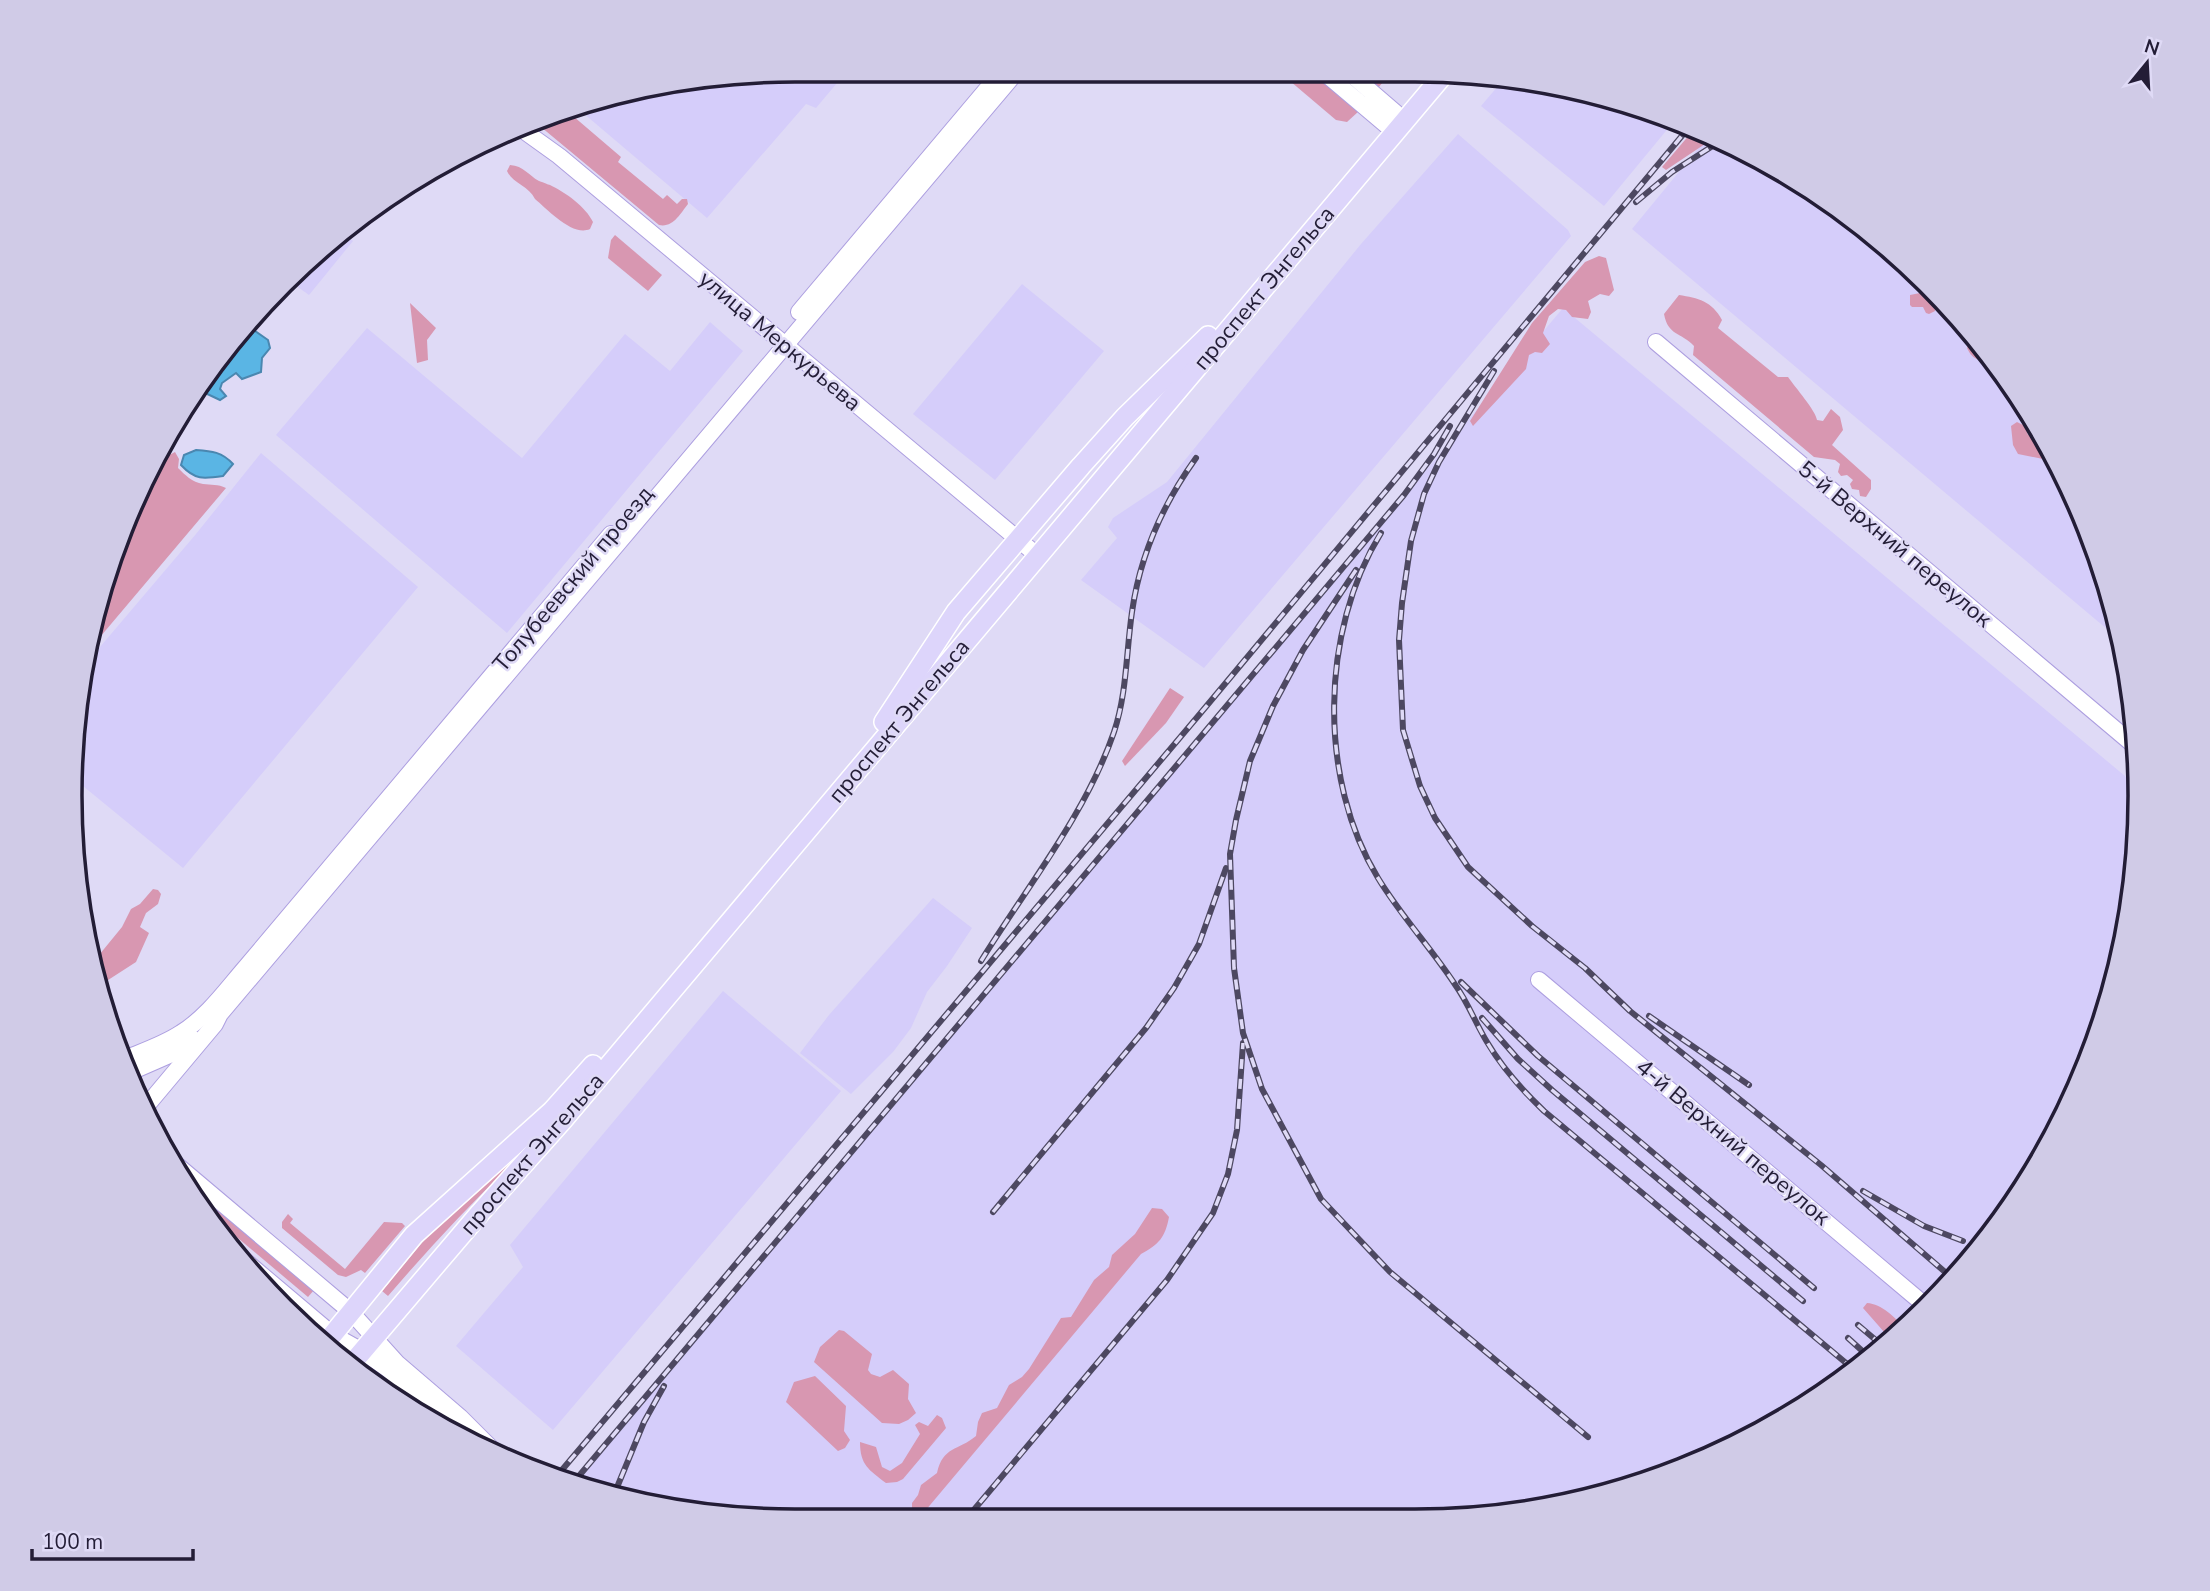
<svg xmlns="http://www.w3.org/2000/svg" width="2210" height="1591" viewBox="0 0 2210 1591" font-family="'Nunito Sans',sans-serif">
<rect width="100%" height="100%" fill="#dfdaf6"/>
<g fill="#d5cdfa">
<path d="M795 70H848L816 108 806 104 707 218 576 107 607 95Z"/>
<path d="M1504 79 1556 84 1675 120 1604 206 1481 106Z"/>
<path d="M1458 134 1568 230 1571 236 1204 668 1081 580 1117 538 1108 527 1113 518 1167 482 1361 244Z"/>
<path d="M1710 134 1778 167 1893 250 1960 317 2043 433 2102 563 2120 640 1632 229Z"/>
<path d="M345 234 353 241 309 295 291 282Z"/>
<path d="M1022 284 1104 351 995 480 913 414Z"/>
<path d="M1563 308 2137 786 2138 843 2115 984 2065 1117 1990 1237 1893 1341 1735 1446 1603 1496 1510 1515 748 1519 608 1496 571 1482Z"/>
<path d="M710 322 743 351 507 633 276 435 367 328 522 458 625 334 670 371Z"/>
<path d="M261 453 418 587 183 868 72 777 83 667 196 534Z"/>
<path d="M933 898 972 928 947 966 927 992 911 1028 893 1052 851 1094 800 1053 829 1015Z"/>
<path d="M723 991 841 1091 553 1430 456 1346 523 1267 510 1245Z"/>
</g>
<g fill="#d897b1">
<path d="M1277 70H1310L1359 111 1347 122 1336 120Z"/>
<path d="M1358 70H1387C1388 77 1383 82 1379 87Z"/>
<path d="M566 110 621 157 618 162 663 199 667 195 677 204 682 199H687L688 204C680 214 673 228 659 225L535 122Z"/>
<path d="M1696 127 1712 135 1705 144 1666 170 1662 167Z"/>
<path d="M510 165C524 166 528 175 539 181 540 181 549 185 550 185 565 192 586 207 593 222L590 229C573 237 548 210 535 199 529 186 512 183 507 171Z"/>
<path d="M615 235 662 275 648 291 608 258 611 240Z"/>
<path d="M1599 256 1606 258 1614 290 1609 296 1600 294 1588 301 1591 312 1588 319 1572 317 1566 310 1558 309 1549 316 1543 333 1550 344 1542 353 1535 352 1529 355 1526 369 1473 426 1470 421 1532 323 1585 262Z"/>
<path d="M1919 276C1928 286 1935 297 1935 311L1929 314 1926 313 1923 307H1912L1910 305V295L1920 293Z"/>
<path d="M1679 295C1698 298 1712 301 1722 320L1718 328 1778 377H1788C1795 387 1816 411 1817 420L1823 421 1831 409 1840 417 1843 430 1832 445 1871 480V489L1866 497 1860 496 1859 490 1852 489 1850 484 1853 480 1847 475 1841 476 1838 472 1840 464 1835 460 1814 457 1693 355 1694 346C1681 332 1668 336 1664 314Z"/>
<path d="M410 303 436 328 427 340 428 360 417 363Z"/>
<path d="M1974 336 2002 375H1996C1994 372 1992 368 1989 365 1980 357 1974 363 1967 348Z"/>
<path d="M2024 407 2043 433 2054 458 2048 460 2018 454 2013 445 2011 426 2017 422 2025 426 2028 435 2033 433 2036 427 2033 419 2021 413Z"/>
<path d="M175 452 179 459 178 468C185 475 192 482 203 484 211 485 218 484 226 488L84 656 143 479 160 460Z"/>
<path d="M1170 688 1184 697 1166 723 1125 766 1122 761Z"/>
<path d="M153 889 158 890 161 894 158 904 146 913 140 927 149 933 136 962 105 982 109 998 107 1003 95 960 122 927 131 909 140 904Z"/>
<path d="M518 1154 520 1156C473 1201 430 1247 388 1296L382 1291 426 1238Z"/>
<path d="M181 1177 314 1290 308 1297 194 1201Z"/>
<path d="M1152 1208 1162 1209 1169 1217C1165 1238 1159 1244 1141 1254L920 1517 912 1513V1503L918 1495 921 1485 937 1473C943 1446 958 1451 976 1436L978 1422 982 1413 997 1408 1009 1385 1022 1377 1029 1369 1061 1318 1071 1317 1094 1280 1109 1267 1112 1255 1135 1234Z"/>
<path d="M288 1214 293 1219 290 1223 345 1269 384 1222 402 1223 405 1226 365 1273 361 1270 346 1277 338 1275 282 1228V1222Z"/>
<path d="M1867 1303C1882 1304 1894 1317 1905 1328L1892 1341 1863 1308Z"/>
<path d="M839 1330 844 1331 872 1354 868 1370 871 1374 880 1377 893 1370 909 1384 908 1399 916 1413 908 1420 899 1424 882 1423 814 1362 820 1347Z"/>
<path d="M815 1376 846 1406 844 1431 850 1440 845 1448 838 1451 786 1402 794 1382Z"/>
<path d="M937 1415 942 1418 946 1428 903 1479 897 1482 886 1483C869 1470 860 1465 860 1442L876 1447 882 1467 890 1471 902 1463 920 1434 915 1425 919 1422 928 1426Z"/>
</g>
<g fill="#5ab5e4" stroke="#4a87b0" stroke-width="2">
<path d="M245 324 268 340 270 348 262 358 261 372 242 379 236 373 222 383 220 389 226 396 220 400 201 391Z"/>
<path d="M196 450C212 451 222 452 233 464L223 476C203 479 195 480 181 465L184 455Z"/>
</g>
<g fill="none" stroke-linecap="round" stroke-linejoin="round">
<defs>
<g id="minor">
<path d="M1321 70 1386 125H1401L1396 113 1346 70"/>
<path d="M520 128 559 156 1038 556"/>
<path d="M799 312 1003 70"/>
<path d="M1656 342 2135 746"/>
<path d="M1539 980 1926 1306"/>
<path d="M122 1060C141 1052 163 1045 181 1033 207 1017 226 990 246 967L611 534"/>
<path d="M126 1074 174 1053 193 1039"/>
<path d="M146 1112 148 1104 215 1024 220 1014 1018 70"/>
<path d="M172 1161 351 1312 397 1363 460 1417 498 1455"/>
<path d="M231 1249 333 1335 362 1351 389 1370 470 1444"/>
</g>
<g id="major">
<path d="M884 722 956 612 1081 466 1125 417 1208 336"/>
<path d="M325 1344 414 1235 552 1111 593 1065"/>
<path d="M349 1367 480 1213 563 1120 1445 73"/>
</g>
</defs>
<use href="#minor" stroke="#ad9fe0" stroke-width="18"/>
<use href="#major" stroke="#fff" stroke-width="22"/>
<use href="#minor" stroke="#fff" stroke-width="16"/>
<use href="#major" stroke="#ddd5fb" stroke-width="19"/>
<defs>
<g id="rail">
<path d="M1636 202 1672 172 1722 140"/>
<path d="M1494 371 1439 462 1424 494 1411 541 1402 603 1399 640 1403 730 1420 786 1435 818 1468 867 1532 926 1585 968 1630 1011 1821 1165 1952 1278"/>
<path d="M1381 533C1320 631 1318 780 1378 878 1401 916 1432 949 1456 986 1468 1003 1476 1024 1487 1042 1503 1069 1522 1090 1544 1111L1852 1368"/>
<path d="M1356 570 1303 650 1273 706 1250 761 1236 820 1230 854 1234 968 1243 1033 1262 1089 1321 1199 1390 1272 1588 1437"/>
<path d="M981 961C1026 888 1086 814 1114 732 1127 693 1126 653 1132 612 1140 555 1163 504 1196 458"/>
<path d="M1461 982 1538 1056 1814 1288"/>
<path d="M1649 1016 1749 1085"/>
<path d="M1482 1018 1518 1059 1552 1090 1803 1301"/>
<path d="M1863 1191 1924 1226 1963 1241"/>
<path d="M993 1212 1146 1028 1174 988 1199 944 1226 868"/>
<path d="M1858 1325 1884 1347"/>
<path d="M1848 1338 1869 1357"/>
<path d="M556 1477 1199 715 1691 125"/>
<path d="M573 1483 1404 495 1434 454 1450 426"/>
<path d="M613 1497 644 1422 664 1386"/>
<path d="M967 1518 1167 1280 1213 1213 1228 1174 1237 1130 1243 1043"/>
</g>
</defs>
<use href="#rail" stroke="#4d4861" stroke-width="6"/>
<use href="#rail" stroke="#dfdaf6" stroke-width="3.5" stroke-dasharray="10" stroke-linecap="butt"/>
</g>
<g text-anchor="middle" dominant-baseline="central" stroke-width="5" stroke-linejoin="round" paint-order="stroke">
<g font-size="23" fill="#231d36" stroke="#dfdaf6">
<text transform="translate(1264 288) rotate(-50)">проспект Энгельса</text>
<text transform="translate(780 341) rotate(40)">улица Меркурьева</text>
<text transform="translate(1895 544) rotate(40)">5-й Верхний переулок</text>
<text transform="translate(573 579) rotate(-50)">Толубеевский проезд</text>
<text transform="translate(899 721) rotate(-50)">проспект Энгельса</text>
<text transform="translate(1733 1142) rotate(40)">4-й Верхний переулок</text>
<text transform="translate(532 1154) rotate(-49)">проспект Энгельса</text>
</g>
</g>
<path d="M0 0H2210V1591H0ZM795 82H1415A713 713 0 0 1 2128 795V796A713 713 0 0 1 1415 1509H795A713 713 0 0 1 82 796V795A713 713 0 0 1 795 82Z" fill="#d0cbe7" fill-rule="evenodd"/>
<path fill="none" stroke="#231d36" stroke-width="3.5" d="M795 82H1415A713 713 0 0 1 2128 795V796A713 713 0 0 1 1415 1509H795A713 713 0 0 1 82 796V795A713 713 0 0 1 795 82Z"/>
<g transform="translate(2147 63) rotate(18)" stroke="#dfdaf6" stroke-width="5" paint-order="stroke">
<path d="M0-5L12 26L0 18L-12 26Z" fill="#231d36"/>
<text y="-10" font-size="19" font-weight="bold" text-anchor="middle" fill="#231d36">N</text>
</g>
<path d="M32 1549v10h161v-10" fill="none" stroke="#231d36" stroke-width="3.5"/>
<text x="42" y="1549" font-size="21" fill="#231d36" stroke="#dfdaf6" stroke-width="5" paint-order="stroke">100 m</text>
</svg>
